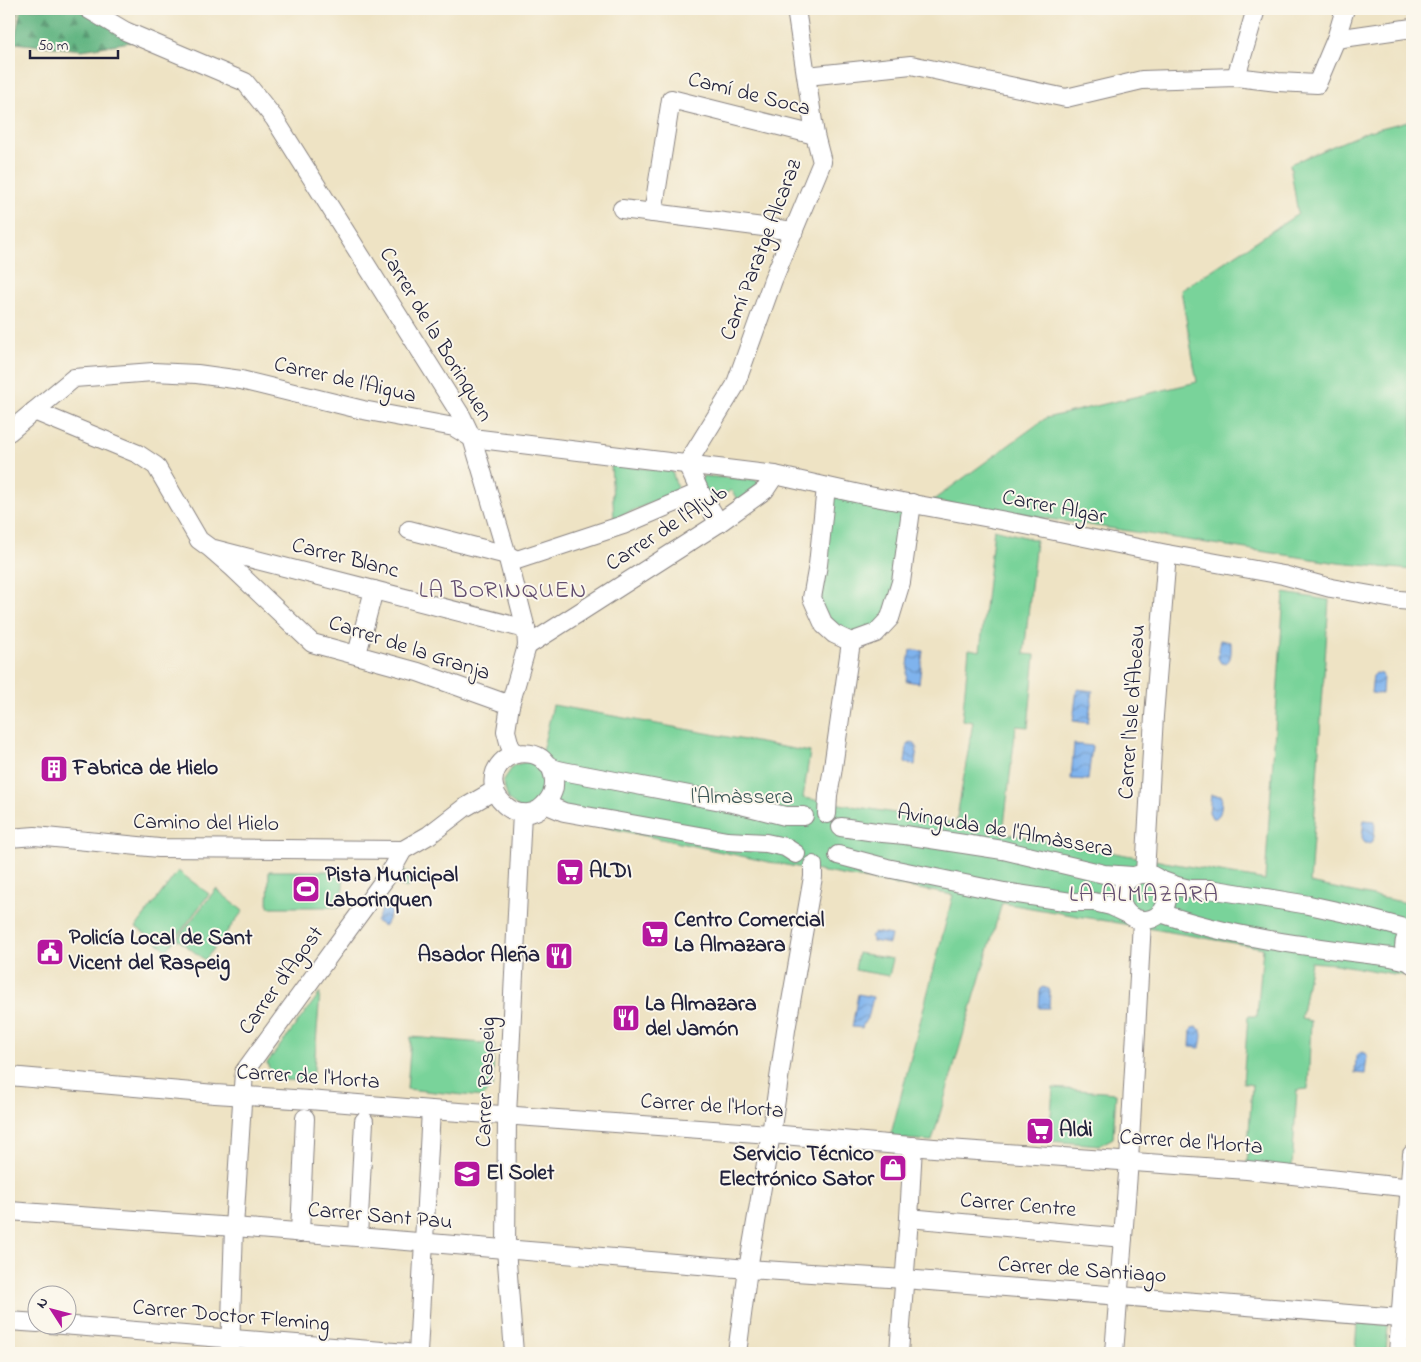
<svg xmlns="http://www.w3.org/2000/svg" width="1421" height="1362" viewBox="0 0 1421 1362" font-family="'Indie Flower',sans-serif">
<defs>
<pattern id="forest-firs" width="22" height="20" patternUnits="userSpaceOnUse" patternTransform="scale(1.25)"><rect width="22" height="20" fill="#62b582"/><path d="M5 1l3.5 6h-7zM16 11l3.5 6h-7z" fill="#50936c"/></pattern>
<pattern id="water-waves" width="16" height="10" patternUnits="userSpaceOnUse" patternTransform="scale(1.25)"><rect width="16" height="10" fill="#7fb3ed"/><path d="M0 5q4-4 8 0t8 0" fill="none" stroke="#6891c1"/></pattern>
</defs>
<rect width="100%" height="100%" fill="#fbf7ec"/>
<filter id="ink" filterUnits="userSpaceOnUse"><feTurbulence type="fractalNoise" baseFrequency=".02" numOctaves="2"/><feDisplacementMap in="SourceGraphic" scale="10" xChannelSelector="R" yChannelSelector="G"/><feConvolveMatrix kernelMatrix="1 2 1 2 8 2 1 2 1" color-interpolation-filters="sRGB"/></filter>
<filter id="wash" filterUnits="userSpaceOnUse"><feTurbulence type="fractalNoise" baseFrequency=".0096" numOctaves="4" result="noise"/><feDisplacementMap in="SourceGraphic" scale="20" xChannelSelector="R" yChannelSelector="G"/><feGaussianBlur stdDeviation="1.12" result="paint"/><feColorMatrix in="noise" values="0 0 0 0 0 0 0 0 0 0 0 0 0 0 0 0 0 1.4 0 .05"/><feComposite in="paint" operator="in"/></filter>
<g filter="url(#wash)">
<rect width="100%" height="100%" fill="#eee3c4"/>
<g fill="#79d39a" stroke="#4e7a6a">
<path d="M1412 120V570L1338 563 932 501 1046 418 1197 382 1181 290 1298 214 1290 164 1369 131Z"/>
<path d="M611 465 672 471 678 491 614 519Z"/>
<path d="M703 476 757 480 759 485 739 502 731 490 712 503 700 483Z"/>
<path d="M826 487 912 503 890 618 851 642 812 598Z"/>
<path d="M994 529 1036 540 1024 654 1035 655 1028 727 1016 726 1003 833 1265 880 1284 593 1329 600 1310 883 1412 904V974L1400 975 1335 964 1311 962 1301 1019 1311 1021 1308 1089 1297 1090 1292 1168 1247 1164 1252 1085 1243 1083 1248 1016H1257L1263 948 1002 903 932 1141 890 1138 953 895 769 862 520 809 508 800 503 781 514 765 530 761 539 764 553 705 810 752 803 798 956 823 973 722 962 720 969 649 980 651Z"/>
<path d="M401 870 413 875 407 888 396 884Z"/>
<path d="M178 871 209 894 167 950 136 927Z"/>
<path d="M269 871H343V907H268Z"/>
<path d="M216 889 243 911 205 960 177 939Z"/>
<path d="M858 953 893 959 889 976 855 970Z"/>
<path d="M320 993 313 1081 274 1080 267 1063Z"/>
<path d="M411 1037 494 1044 493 1086 482 1097 407 1089Z"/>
<path d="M1053 1088 1116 1093 1113 1138 1100 1145 1049 1141Z"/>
<path d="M1357 1323 1388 1325 1386 1353H1355Z"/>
</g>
<g fill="url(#forest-firs)" stroke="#426c5e">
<path d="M9 9H18L10 49 9 48Z"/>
<path d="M21 9H78L136 41 82 50 14 43Z"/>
</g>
<g fill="url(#water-waves)" stroke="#506a94">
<path d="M1220 640 1231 642C1231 650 1233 665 1221 663L1218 658Z"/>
<path d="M910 650 923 651 919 683 906 681Z"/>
<path d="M1376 673 1382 674 1383 677 1382 694 1371 693 1373 676Z"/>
<path d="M1077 689 1093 691 1088 723 1073 721Z"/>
<path d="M911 742 915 743 917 747 915 765 905 763 907 746Z"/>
<path d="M1074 744 1092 746 1088 780 1071 779Z"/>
<path d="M1211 795 1222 796C1221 804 1223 819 1212 818L1209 812Z"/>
<path d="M1364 820 1375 821C1374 830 1377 845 1365 843L1362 837Z"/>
<path d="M384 904 393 908 385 926 376 922Z"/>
<path d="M874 932 891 935 889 944 873 941 870 936Z"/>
<path d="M1043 987 1049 989 1050 992 1049 1008H1039L1040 990Z"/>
<path d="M858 994 873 997 869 1015 864 1023 862 1028 852 1027Z"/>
<path d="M1197 1027C1205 1031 1201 1041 1200 1048L1190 1047 1191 1030 1193 1028Z"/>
<path d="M1362 1052 1366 1054 1367 1057 1365 1074 1355 1073 1356 1056 1358 1054Z"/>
</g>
</g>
<g filter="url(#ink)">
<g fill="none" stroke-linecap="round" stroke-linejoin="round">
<defs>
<g id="minor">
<path d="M88 9 125 31 245 82 274 118 462 417 472 438 507 555 526 629 527 646 510 705 506 731 510 746 516 754"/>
<path d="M1336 39 1412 28"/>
<path d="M807 76 911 65 1066 98 1142 80 1236 77 1278 82 1317 84 1336 39 1345 9"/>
<path d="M1236 77 1256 9"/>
<path d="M622 209 794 231"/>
<path d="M653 213 671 99 815 135"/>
<path d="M34 411 138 454 156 466 199 540 210 548 233 568 312 643 418 672 510 705"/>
<path d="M9 432 74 378 153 372 197 374 241 380 363 410 454 427 472 438 775 475 864 495 1006 521 1167 554 1283 575 1331 588 1399 600 1412 601"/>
<path d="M687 464 735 386 773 280 822 162 815 135 796 9"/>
<path d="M687 464 700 492 719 523"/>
<path d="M826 487 818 565 812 598 824 625 834 634 851 642 876 633 890 618 901 582 912 503"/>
<path d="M409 530 507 555 517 560 623 525 700 492"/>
<path d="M214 549 526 629"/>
<path d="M527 646 719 523 765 490 775 475"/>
<path d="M357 654 374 590"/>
<path d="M550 766C555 777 556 789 549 799 523 838 470 788 505 759 515 752 531 751 541 758 544 760 546 764 549 766 554 769 562 771 568 772L737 804 785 816H804"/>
<path d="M545 804 564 812 727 841 766 843 785 847 796 854"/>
<path d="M827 814 828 795 832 774 851 642"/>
<path d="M841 827 883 833 905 835 1003 850 1104 874 1132 876"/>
<path d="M9 838 35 836 159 848 403 850"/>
<path d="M838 855 887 868 1004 892 1071 902H1094L1111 906 1126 913"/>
<path d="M1145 873 1154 716 1167 554"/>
<circle cx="1144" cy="897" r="23"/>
<path d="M1160 880 1177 886 1190 889H1210L1309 905 1355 915 1411 930"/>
<path d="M1161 913C1235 939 1314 947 1391 957L1408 961"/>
<path d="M1412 929C1402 939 1401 954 1412 964"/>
<path d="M9 1076 215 1094 309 1100 431 1110 771 1134 934 1148 1247 1170 1412 1188"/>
<path d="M9 1211 234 1227 748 1269 904 1279 1412 1319"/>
<path d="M909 1218 1123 1238"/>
<path d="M300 1233 305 1118"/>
<path d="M358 1237 364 1121"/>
<path d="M9 1321 38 1323"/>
<path d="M50 1324 407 1353"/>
<path d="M230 1353 234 1227 244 1072 393 868 403 850 429 835 464 808 495 790"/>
<path d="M418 1353 431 1110"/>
<path d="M514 1353 506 1249 507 1115 522 813"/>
<path d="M737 1353 748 1269 771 1134 786 1030 813 877V865"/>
<path d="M899 1353 909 1218 913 1146"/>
<path d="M1114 1353 1129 1161 1142 921"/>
<path d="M1398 1353 1412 1154"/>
</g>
</defs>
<use href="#minor" stroke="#888280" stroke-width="20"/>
<use href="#minor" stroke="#fff" stroke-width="18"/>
</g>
</g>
<defs>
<symbol id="building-square" viewBox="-11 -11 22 22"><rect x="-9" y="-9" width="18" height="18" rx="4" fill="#b5179e" stroke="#fbf7ec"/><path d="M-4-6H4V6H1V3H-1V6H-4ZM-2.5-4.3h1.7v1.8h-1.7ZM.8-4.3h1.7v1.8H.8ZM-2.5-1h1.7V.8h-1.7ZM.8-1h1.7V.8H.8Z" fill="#fff"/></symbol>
<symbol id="supermarket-square" viewBox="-11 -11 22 22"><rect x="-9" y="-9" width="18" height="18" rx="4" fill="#b5179e" stroke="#fbf7ec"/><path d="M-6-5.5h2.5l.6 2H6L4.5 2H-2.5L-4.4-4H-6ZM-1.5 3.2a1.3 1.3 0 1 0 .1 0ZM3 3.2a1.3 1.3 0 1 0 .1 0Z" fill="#fff"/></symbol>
<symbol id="stadium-square" viewBox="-11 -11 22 22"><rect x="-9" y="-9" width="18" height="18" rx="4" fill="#b5179e" stroke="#fbf7ec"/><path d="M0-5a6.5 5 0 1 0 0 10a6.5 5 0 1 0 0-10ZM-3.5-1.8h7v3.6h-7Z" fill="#fff"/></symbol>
<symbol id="civic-square" viewBox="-11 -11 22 22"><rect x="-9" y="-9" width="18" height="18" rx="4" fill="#b5179e" stroke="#fbf7ec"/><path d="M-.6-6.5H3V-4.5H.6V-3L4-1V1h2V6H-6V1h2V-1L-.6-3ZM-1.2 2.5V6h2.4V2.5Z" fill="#fff"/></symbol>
<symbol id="restaurant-square" viewBox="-11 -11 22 22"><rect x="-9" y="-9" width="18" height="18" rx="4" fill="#b5179e" stroke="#fbf7ec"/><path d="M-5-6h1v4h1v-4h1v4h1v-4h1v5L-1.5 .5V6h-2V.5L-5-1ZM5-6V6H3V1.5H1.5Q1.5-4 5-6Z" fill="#fff"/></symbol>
<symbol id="shop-square" viewBox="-11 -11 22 22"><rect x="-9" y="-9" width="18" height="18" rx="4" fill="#b5179e" stroke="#fbf7ec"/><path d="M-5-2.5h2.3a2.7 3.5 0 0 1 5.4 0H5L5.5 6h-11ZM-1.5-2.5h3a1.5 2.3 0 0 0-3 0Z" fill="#fff"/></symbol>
<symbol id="school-square" viewBox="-11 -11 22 22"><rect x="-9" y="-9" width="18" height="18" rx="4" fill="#b5179e" stroke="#fbf7ec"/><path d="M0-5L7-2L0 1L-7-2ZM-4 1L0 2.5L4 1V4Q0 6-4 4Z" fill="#fff"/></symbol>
</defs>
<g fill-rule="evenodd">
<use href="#building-square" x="38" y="753" width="32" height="32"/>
<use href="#supermarket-square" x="554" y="856" width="32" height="32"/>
<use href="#stadium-square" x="290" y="873" width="32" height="32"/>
<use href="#supermarket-square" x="639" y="918" width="32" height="32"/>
<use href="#civic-square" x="34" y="936" width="32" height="32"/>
<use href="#restaurant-square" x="543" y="940" width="32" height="32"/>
<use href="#restaurant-square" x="610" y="1002" width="32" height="32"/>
<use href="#supermarket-square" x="1024" y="1115" width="32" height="32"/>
<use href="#shop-square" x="877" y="1152" width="32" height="32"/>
<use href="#school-square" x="451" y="1158" width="32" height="32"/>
</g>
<g text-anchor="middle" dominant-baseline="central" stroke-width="4" stroke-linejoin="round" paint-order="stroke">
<g font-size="22" fill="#22223b" stroke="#fbf7ec">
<text transform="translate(749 95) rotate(14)">Camí de Soca</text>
<text transform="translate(762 250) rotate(-69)">Camí Paratge Alcaraz</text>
<text transform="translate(435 335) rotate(59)">Carrer de la Borinquen</text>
<text transform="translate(345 381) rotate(13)">Carrer de l'Aigua</text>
<text transform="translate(1054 508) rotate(11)">Carrer Algar</text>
<text transform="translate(667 529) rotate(-33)">Carrer de l'Aljub</text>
<text transform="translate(345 559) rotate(14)">Carrer Blanc</text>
<text transform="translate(409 649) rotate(18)">Carrer de la Granja</text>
<text transform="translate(1133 712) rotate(-86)">Carrer l'Isle d'Abeau</text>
<text transform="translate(206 824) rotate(1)">Camino del Hielo</text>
<text transform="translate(1005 832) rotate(10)">Avinguda de l'Almàssera</text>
<text transform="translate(282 981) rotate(-54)">Carrer d'Agost</text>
<text transform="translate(308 1078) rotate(4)">Carrer de l'Horta</text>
<text transform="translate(487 1082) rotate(-88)">Carrer Raspeig</text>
<text transform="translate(712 1107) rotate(4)">Carrer de l'Horta</text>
<text transform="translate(1191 1143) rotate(4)">Carrer de l'Horta</text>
<text transform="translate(1018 1206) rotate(5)">Carrer Centre</text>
<text transform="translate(380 1217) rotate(5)">Carrer Sant Pau</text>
<text transform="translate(1082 1271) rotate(4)">Carrer de Santiago</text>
<text transform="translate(231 1317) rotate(5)">Carrer Doctor Fleming</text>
</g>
<g font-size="22" font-weight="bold" fill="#22223b" stroke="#fbf7ec" text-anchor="start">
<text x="73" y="769">Fabrica de Hielo</text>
<text x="589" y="872">ALDI</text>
<text x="325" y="876">Pista Municipal<tspan x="325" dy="25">Laborinquen</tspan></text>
<text x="674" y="921">Centro Comercial<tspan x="674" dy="25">La Almazara</tspan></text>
<text x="69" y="939">Policía Local de Sant<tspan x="69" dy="25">Vicent del Raspeig</tspan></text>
<text x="540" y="956" text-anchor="end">Asador Aleña</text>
<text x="645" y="1005">La Almazara<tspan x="645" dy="25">del Jamón</tspan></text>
<text x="1059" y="1131">Aldi</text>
<text x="874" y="1155" text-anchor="end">Servicio Técnico<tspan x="874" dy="25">Electrónico Sator</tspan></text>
<text x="486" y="1174">El Solet</text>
</g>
<g font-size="22" fill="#3c5758" stroke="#fbf7ec">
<text x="742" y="798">l'Almàssera</text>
</g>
<g font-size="24" letter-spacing="1" fill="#644f70" stroke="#fbf7ec">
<text x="503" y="591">LA BORINQUEN</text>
<text x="1144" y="895">LA ALMAZARA</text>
</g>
</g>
<rect width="1421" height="1362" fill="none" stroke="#fbf7ec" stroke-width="30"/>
<g transform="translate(52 1310) rotate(306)"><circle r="24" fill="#fbf7ec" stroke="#a4a2a5"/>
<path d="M0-4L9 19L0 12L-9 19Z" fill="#b5179e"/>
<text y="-8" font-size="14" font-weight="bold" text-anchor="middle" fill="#22223b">N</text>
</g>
<path d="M30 50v8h88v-8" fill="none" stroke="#22223b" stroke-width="2.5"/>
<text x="38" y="50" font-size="15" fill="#22223b" stroke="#fbf7ec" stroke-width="4" paint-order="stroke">50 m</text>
</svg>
